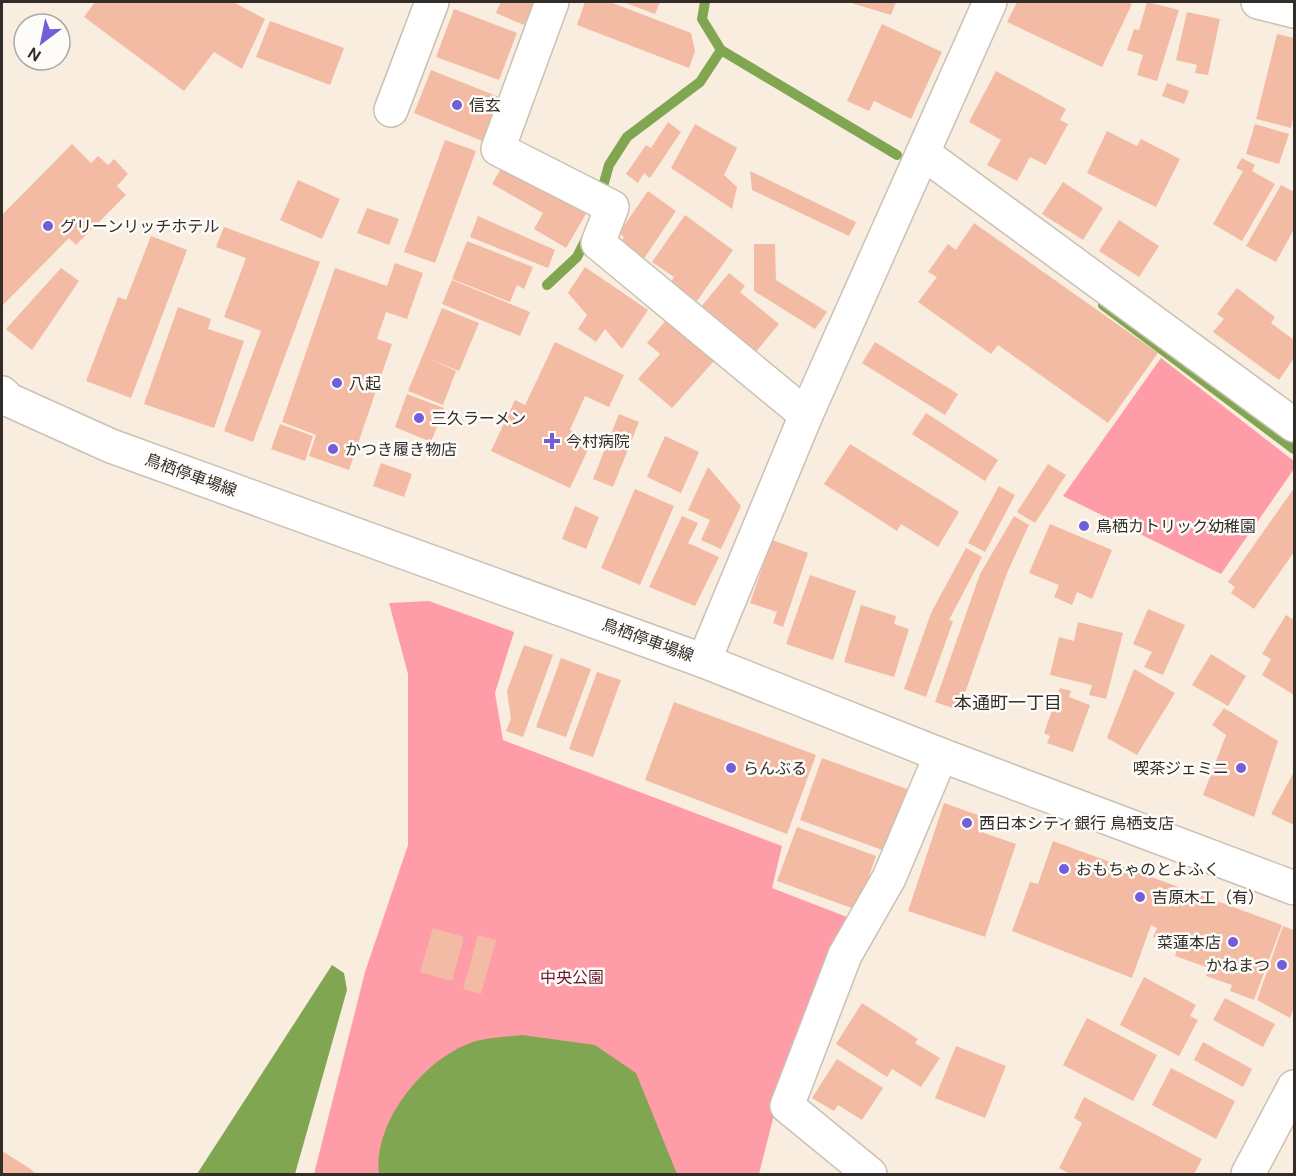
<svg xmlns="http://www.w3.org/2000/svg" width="1296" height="1176" viewBox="0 0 1296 1176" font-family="'DM Sans','Noto Sans JP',sans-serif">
<rect width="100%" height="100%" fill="#f9ede0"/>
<g fill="#fe9da7">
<path d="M1161 358 1294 461V469L1221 574 1063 496Z"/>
<path d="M429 601 514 632 495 693 503 740 782 846 772 888 847 917 779 1095 759 1174H314L365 972 408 845V674L389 603Z"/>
</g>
<g fill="#80a652">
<path d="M332 965 344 973 347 990 295 1174H197Z"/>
<path d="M522 1035 595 1045 636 1073 677 1174H379C373 1121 426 1056 476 1041 490 1037 507 1037 522 1035Z"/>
</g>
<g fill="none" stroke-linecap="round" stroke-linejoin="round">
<g stroke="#80a652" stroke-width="10">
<path d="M705 2 702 19 721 50 897 155"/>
<path d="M600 197 609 165 627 137 700 82 721 50"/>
<path d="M547 285 577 257 588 235"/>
<path d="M1103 305 1294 449"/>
</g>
</g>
<g fill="#f3bba4">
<path d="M95 2H233L265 19 242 69 214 52 184 91 84 17Z"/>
<path d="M501 2H534L524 25 496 13Z"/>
<path d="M585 2H610L691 33 695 51 689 68 577 25Z"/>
<path d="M623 2H660L655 14Z"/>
<path d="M848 2H896L891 15Z"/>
<path d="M1017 2H1126L1132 4 1102 67 1007 22Z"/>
<path d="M1147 2 1179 10 1157 81 1137 75 1143 55 1127 50 1134 29 1139 30Z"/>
<path d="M454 9 517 33 499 80 436 57Z"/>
<path d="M1187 12 1220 19 1208 75 1195 73 1197 65 1176 60Z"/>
<path d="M270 21 344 48 330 85 256 57Z"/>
<path d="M882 24 942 52 911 119 874 101 869 111 847 101Z"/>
<path d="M1277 34 1294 38V113L1291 128 1256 119Z"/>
<path d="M431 70 499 97 482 141 414 113Z"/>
<path d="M996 71 1066 109 1060 120 1068 124 1046 165 1030 157 1017 181 987 165 1001 140 969 122Z"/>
<path d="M1167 83 1189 91 1184 104 1162 96Z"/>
<path d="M668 122 681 132 650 178 644 173 638 183 626 174 646 145 651 148Z"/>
<path d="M695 124 737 148 724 175 737 187 732 209 671 168Z"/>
<path d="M1255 124 1289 134 1279 164 1246 154Z"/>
<path d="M1107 131 1137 146 1141 139 1180 159 1156 207 1087 173Z"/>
<path d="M445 140 476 151 435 263 404 252Z"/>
<path d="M72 144 91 163 98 156 108 165 114 159 128 174 117 186 126 195 76 245 69 238 2 306V215Z"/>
<path d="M1242 158 1255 165 1252 171 1275 184 1242 241 1213 224 1243 171 1236 168Z"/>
<path d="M502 167 586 214 566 248 534 229 543 213 492 184Z"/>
<path d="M750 171 856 222 849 236 752 190Z"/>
<path d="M298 180 340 199 322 239 280 220Z"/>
<path d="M1063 182 1103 208 1083 240 1042 214Z"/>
<path d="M1281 185 1294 192V229L1276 262 1246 246Z"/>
<path d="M648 191 676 211 641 263 617 247 624 237 619 233Z"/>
<path d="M367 208 399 219 389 245 357 233Z"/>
<path d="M685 215 733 250 697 301 671 282 674 277 652 262Z"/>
<path d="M478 216 555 250 548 268 470 237Z"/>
<path d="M1119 220 1159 246 1139 277 1099 251Z"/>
<path d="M974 223 1158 353 1108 423 998 345 991 354 918 302 937 277 928 272 948 244 956 250Z"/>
<path d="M224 227 320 262 253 442 224 431 261 331 224 317 246 258 216 247Z"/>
<path d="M151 236 187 250 131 398 86 381 118 297 126 300Z"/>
<path d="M467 241 533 267 524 289 517 285 510 302 452 279Z"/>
<path d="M754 244H775L776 280 827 312 815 329 754 291Z"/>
<path d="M395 263 423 273 407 319 386 312 377 339 392 344 349 470 309 456 316 435 282 422 335 268 387 286Z"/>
<path d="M585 267 648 310 622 349 605 329 596 342 578 329 587 315 568 293Z"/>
<path d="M61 268 79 281 32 350 6 329Z"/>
<path d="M729 273 745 286 740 292 779 324 755 353 700 308Z"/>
<path d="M452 280 530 312 520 336 442 304Z"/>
<path d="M1237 288 1275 317 1271 323 1294 340V358L1279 380 1213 332 1224 319 1217 314Z"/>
<path d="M178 307 211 319 208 329 244 341 214 428 144 404Z"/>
<path d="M442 308 479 323 459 371 430 359 456 371 443 405 408 391Z"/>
<path d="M666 320 714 361 672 408 638 379 660 354 647 343Z"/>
<path d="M555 342 624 375 609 407 585 396 570 430 592 441 570 488 491 451 515 400 525 405Z"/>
<path d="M875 342 958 394 945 415 862 363Z"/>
<path d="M407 394 444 408 431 442 395 427Z"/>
<path d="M926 413 998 460 985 481 912 434Z"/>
<path d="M619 414 639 422 613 487 593 479Z"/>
<path d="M280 424 313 436 305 461 271 449Z"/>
<path d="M665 436 699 452 681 493 647 477Z"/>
<path d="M850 444 959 512 938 547 901 524 897 531 824 484Z"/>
<path d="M381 463 412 474 404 497 373 486Z"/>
<path d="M1048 464 1066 475 1035 523 1017 512Z"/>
<path d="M708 467 741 506 721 549 701 540 710 520 688 510Z"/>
<path d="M999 486 1015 495 985 552 968 543Z"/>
<path d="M1294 488V552L1254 609 1231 593 1235 587 1228 582Z"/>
<path d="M635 489 674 506 640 585 601 568Z"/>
<path d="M575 506 599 517 586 549 562 539Z"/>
<path d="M682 516 698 523 688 543 719 557 695 606 649 587Z"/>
<path d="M1014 516 1029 525 1007 573 959 710 935 702 980 574Z"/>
<path d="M1050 524 1112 550 1092 599 1077 592 1072 605 1054 597 1059 585 1029 573Z"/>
<path d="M772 540 808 553 783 627 773 623 777 612 750 603Z"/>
<path d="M966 548 982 557 949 620 953 621 926 697 904 689 931 613Z"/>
<path d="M810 575 856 591 833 660 786 644Z"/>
<path d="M861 605 896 616 894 624 909 629 894 677 844 662Z"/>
<path d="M1148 609 1185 625 1163 675 1144 667 1152 652 1133 644Z"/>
<path d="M1286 615 1294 620V695L1262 675 1271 659 1262 654Z"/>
<path d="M1078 622 1123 633 1106 699 1089 695 1092 685 1050 675 1059 637 1074 641Z"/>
<path d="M524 645 553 655 523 737 506 731 511 719 507 691Z"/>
<path d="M1211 654 1246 676 1228 706 1192 685Z"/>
<path d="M561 658 591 669 566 737 536 727Z"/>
<path d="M1134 669 1175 693 1137 755 1107 738Z"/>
<path d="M597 672 621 680 593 757 569 749Z"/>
<path d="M1060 688 1071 691 1069 697 1090 705 1073 752 1047 743 1050 736 1044 733Z"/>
<path d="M674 702 816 755 787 834 645 780Z"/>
<path d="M1224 708 1278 741 1254 817 1203 795 1226 735 1212 725Z"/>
<path d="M822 758 907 789 885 851 800 820Z"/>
<path d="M1294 772V825L1271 814Z"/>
<path d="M944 803 989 819 984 833 1016 844 985 937 908 911Z"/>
<path d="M797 827 876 856 857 910 777 881Z"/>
<path d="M1053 841 1282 925 1254 1000 1230 991 1232 985 1206 976 1209 968 1175 956 1178 946 1153 937 1157 928 1151 925 1132 978 1012 931 1030 882 1038 884Z"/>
<path d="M1283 926 1294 930V1008L1290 1018 1257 1000Z"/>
<path d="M433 928 464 937 452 981 420 972Z"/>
<path d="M478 935 496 940 481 994 463 989Z"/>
<path d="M1144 977 1196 1005 1190 1016 1198 1020 1179 1056 1120 1025Z"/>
<path d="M1225 998 1275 1024 1263 1047 1213 1020Z"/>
<path d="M862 1003 918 1039 915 1043 940 1058 921 1087 892 1069 887 1077 836 1044Z"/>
<path d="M1087 1018 1157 1055 1133 1101 1063 1065Z"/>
<path d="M1203 1042 1252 1069 1243 1087 1194 1060Z"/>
<path d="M956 1046 1006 1066 985 1118 935 1098Z"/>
<path d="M837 1059 883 1088 862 1120 838 1105 834 1111 812 1098Z"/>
<path d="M1171 1068 1235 1101 1216 1139 1152 1105Z"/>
<path d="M1084 1097 1202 1159 1194 1174H1070L1059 1168 1082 1123 1074 1118Z"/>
<path d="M2 1151 29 1168 36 1174H2Z"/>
</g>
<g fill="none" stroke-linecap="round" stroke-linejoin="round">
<defs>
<g id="minor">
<path d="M552 2 498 149 612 207 598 243 806 415"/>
<path d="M1258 2 1294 11"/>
<path d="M391 110 432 2"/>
<path d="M923 153 1294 425"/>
<path d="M704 661 806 415 990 2"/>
<path d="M870 1174 787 1106 845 955 889 878 941 755"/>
</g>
<path id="tertiary" d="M1248 1174 1294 1087"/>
<path id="secondary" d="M2 393 9 400 111 446 704 661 941 755 1294 888"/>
</defs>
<use href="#minor" stroke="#cbc0b3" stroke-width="36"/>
<use href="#tertiary" stroke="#cbc0b3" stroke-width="36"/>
<use href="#secondary" stroke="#cbc0b3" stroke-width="36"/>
<use href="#minor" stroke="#fff" stroke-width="33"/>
<use href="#tertiary" stroke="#fff" stroke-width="33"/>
<use href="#secondary" stroke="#fff" stroke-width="33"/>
</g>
<g fill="#725ed8" stroke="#fefcf9" stroke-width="2">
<circle cx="457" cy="105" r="6"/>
<circle cx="48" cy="226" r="6"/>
<circle cx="337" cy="383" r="6"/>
<circle cx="419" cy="418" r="6"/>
<path d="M549 432h6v6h6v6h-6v6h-6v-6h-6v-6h6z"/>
<circle cx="333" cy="449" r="6"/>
<circle cx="1084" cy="526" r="6"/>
<circle cx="731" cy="768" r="6"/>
<circle cx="1241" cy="768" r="6"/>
<circle cx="967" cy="823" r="6"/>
<circle cx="1064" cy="869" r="6"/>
<circle cx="1140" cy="897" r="6"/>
<circle cx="1233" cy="942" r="6"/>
<circle cx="1282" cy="965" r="6"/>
</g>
<g text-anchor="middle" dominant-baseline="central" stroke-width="5" stroke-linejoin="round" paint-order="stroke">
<g font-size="16" fill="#322d28" stroke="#fefcf9" text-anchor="start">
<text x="469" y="105">信玄</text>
<text x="60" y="226">グリーンリッチホテル</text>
<text x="349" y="383">八起</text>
<text x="431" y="418">三久ラーメン</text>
<text x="566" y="441">今村病院</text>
<text x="345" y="449">かつき履き物店</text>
<text x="1096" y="526">鳥栖カトリック幼稚園</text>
<text x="743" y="768">らんぶる</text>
<text x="1229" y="768" text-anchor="end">喫茶ジェミニ</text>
<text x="979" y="823">西日本シティ銀行 鳥栖支店</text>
<text x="1076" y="869">おもちゃのとよふく</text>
<text x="1152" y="897">吉原木工（有）</text>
<text x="1221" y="942" text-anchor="end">菜蓮本店</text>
<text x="1270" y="965" text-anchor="end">かねまつ</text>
</g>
<g font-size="16" fill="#322d28" stroke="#fefcf9">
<text transform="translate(191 475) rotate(20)">鳥栖停車場線</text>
<text transform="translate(648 640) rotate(20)">鳥栖停車場線</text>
</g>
<g font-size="16" fill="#6d1528" stroke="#fefcf9">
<text x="572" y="977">中央公園</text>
</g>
<g font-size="18" fill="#322d28" stroke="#fefcf9">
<text x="1008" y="703">本通町一丁目</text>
</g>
</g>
<rect width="1296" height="1176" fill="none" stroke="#322d28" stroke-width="6"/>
<g transform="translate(42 42) rotate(212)"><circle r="28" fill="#fefcf9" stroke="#aca9a5" stroke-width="1.5"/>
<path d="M0-4.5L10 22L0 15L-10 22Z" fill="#725ed8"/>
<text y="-9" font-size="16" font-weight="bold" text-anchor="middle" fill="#322d28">N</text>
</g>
</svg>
